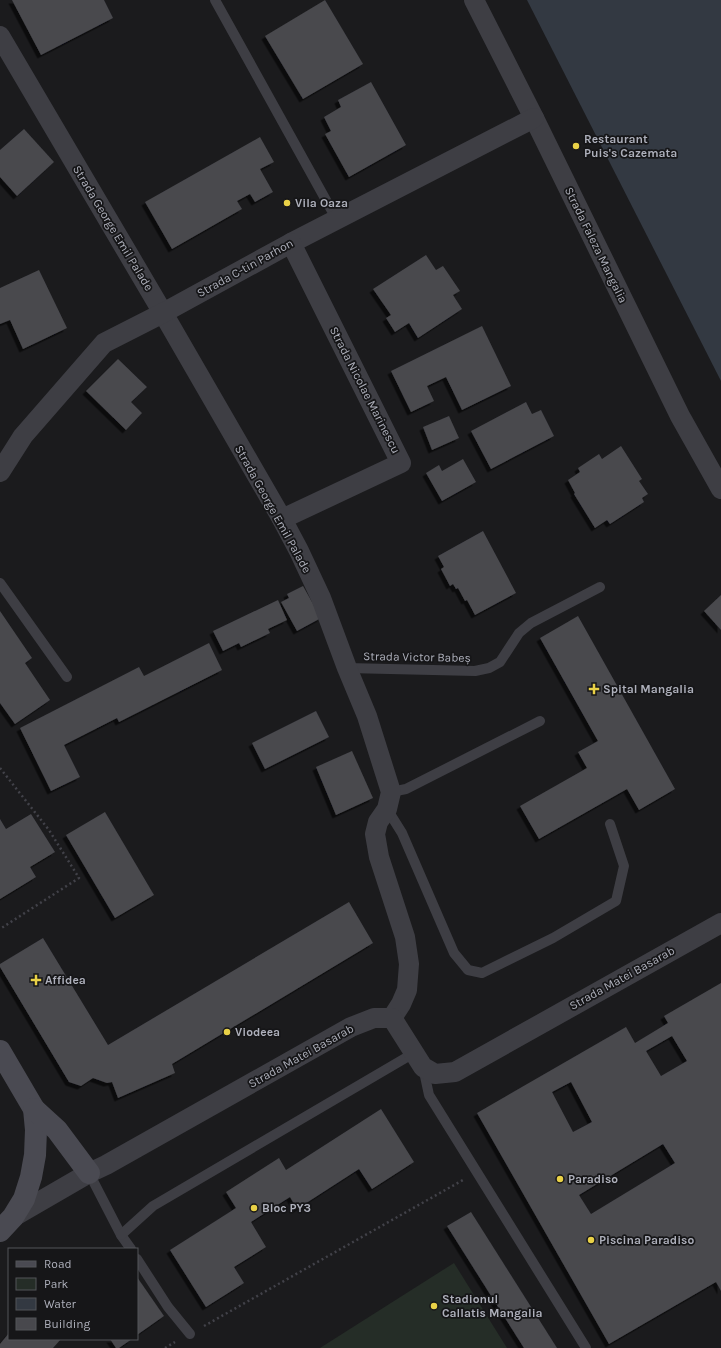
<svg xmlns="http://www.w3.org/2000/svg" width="721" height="1348" viewBox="0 0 721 1348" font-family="Karla,sans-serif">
<defs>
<filter id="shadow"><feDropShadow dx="-3.5" dy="3.5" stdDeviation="0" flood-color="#0009"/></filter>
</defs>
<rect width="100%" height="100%" fill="#1b1b1d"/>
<path fill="#252d27" d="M454 1263 507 1348H320Z"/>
<path fill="#333942" d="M527 0H721V381Z"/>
<g fill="#48484d" fill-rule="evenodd" filter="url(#shadow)">
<path d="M12 0H104L113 18 41 55Z"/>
<path d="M325 0 363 64 303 99 265 36Z"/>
<path d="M371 82 406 145 349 177 325 134 331 131 324 117 341 107 338 100Z"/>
<path d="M24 129 54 162 17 196 0 177V150Z"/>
<path d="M260 137 274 162 260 169 273 192 255 202 250 194 237 201 242 209 172 249 145 202Z"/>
<path d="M426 255 436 270 443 266 460 291 453 295 462 309 418 338 409 323 395 332 386 318 391 315 373 289Z"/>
<path d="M39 270 67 328 23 349 10 320 0 324V288Z"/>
<path d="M482 326 511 386 462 410 446 377 427 386 434 401 411 412 391 371Z"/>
<path d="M118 359 147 387 131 402 142 413 126 430 86 391Z"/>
<path d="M526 402 532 414 541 410 554 436 491 469 471 431Z"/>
<path d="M449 416 459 438 432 450 423 427Z"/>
<path d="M621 446 642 479 639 481 648 494 642 498 644 502 610 524 607 520 595 528 574 494 575 493 568 480 580 472 578 468 599 454 602 459Z"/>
<path d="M463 459 476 482 442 501 426 473 439 465 442 471Z"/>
<path d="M483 531 516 593 475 615 467 600 465 601 458 588 456 589 453 584 450 586 441 569 444 567 438 556Z"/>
<path d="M303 586 321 618 297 631 281 602 289 598 287 594Z"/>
<path d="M721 595V630L704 611Z"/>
<path d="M278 600 287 620 268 629 270 633 241 647 239 643 223 651 213 631Z"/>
<path d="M0 611 32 658 25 663 50 700 15 724 0 703Z"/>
<path d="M578 616 675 789 639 810 627 789 539 839 520 806 587 768 578 752 598 741 540 638Z"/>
<path d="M209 643 222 670 119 722 117 718 64 745 80 777 51 791 20 728 139 667 144 676Z"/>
<path d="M316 711 329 737 265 769 252 743Z"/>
<path d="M352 751 373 798 336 815 316 767Z"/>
<path d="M105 812 154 895 115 918 66 835Z"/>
<path d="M31 814 55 852 30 867 36 877 0 899V819L6 829Z"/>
<path d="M349 902 373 943 172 1064 175 1073 118 1098 112 1082 107 1083 93 1078 81 1086 69 1082 0 967V964L43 938 108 1045Z"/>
<path d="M721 983V1291L716 1282 609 1344 477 1113 626 1027 635 1043 668 1023 664 1016ZM672 1036 687 1061 661 1076 646 1051ZM571 1082 592 1122 573 1132 552 1092ZM663 1144 675 1163 591 1214 579 1195Z"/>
<path d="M381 1109 414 1162 372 1189 359 1169 297 1209 290 1197 251 1222 266 1247 234 1267 244 1283 206 1307 170 1250 236 1208 226 1192 279 1158 286 1170Z"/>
<path d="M471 1212 557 1348H524L447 1226Z"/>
<path d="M137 1277 164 1316 137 1335Z"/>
<path d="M9 1333V1339H61L53 1348H0V1344Z"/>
<path d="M110 1339H132L119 1348H116Z"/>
</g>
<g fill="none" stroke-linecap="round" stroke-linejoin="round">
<g stroke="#424249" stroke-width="2.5" stroke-dasharray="2 3" stroke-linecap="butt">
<path d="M0 768 49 830 79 878 0 929"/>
<path d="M204 1326 463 1180"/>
<path d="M165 1348 175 1342"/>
</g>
<g stroke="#3e3e44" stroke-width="10">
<path d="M215 0 337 220"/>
<path d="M0 583 67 677"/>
<path d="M347 668 475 671 489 668 500 662 519 633 531 623 600 587"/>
<path d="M391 792 406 789 540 721"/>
<path d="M387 809 402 833 454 953 468 970 482 973 553 938 616 901 624 866 610 824"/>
<path d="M423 1067 429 1095 586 1348"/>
<path d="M89 1173 121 1235 131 1249"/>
<path d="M121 1235 153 1206 414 1053"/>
<path d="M137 1259 168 1307 190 1334"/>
</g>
<g stroke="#3e3e44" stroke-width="20">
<path d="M474 0 534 118 680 416 721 489"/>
<path d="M0 36 163 313 282 519 299 551 321 598 347 668 367 716 391 792 387 809 378 822 375 834 379 857 405 937 409 964 407 990 401 1004 392 1018"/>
<path d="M0 472 23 436 104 343 163 313 291 243 534 118"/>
<path d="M282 519 401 463 291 243"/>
<path d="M13 1217 89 1173 106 1165 351 1027 374 1018H392L423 1067 435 1074 455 1072 721 923"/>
</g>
<g stroke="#4a4a52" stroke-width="22">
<path d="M0 1051 34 1109 36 1130 35 1155 31 1177 24 1199 13 1217 0 1231"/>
<path d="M34 1109 57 1130 89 1173"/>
</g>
</g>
<g fill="#e9d147" stroke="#161618" stroke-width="1.5">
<circle cx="576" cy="146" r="4"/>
<circle cx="287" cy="203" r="4"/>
<path d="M592 683h4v4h4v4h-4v4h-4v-4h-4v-4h4z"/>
<path d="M34 974h4v4h4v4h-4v4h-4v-4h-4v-4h4z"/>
<circle cx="227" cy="1032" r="4"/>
<circle cx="560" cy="1179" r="4"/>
<circle cx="254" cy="1208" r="4"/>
<circle cx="591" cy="1240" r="4"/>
<circle cx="434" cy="1306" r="4"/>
</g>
<g text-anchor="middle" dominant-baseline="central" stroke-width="3.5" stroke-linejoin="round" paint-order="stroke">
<g font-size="12" font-weight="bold" fill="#aeb0bb" stroke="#161618" text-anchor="start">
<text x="584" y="139">Restaurant<tspan x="584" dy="14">Puis's Cazemata</tspan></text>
<text x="295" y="203">Vila Oaza</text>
<text x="603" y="689">Spital Mangalia</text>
<text x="45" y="980">Affidea</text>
<text x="235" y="1032">Viodeea</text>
<text x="568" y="1179">Paradiso</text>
<text x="262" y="1208">Bloc PY3</text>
<text x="599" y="1240">Piscina Paradiso</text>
<text x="442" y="1299">Stadionul<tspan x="442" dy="14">Callatis Mangalia</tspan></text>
</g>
<g font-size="12" fill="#aeb0bb" stroke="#161618">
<text transform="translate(113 228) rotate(59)">Strada George Emil Palade</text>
<text transform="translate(596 245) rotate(64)">Strada Faleza Mangalia</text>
<text transform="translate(245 268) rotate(-29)">Strada C-tin Parhon</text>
<text transform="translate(365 390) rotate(63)">Strada Nicolae Marinescu</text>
<text transform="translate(273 509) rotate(61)">Strada George Emil Palade</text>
<text transform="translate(417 657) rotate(1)">Strada Victor Babeș</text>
<text transform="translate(622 978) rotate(-29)">Strada Matei Basarab</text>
<text transform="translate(301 1056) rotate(-29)">Strada Matei Basarab</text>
</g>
</g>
<rect x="8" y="1248" width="130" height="92" fill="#161618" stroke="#535459"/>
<rect x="16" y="1261" width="20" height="6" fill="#4a4a52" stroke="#535459"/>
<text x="44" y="1268" font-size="12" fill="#aeb0bb">Road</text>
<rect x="16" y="1278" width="20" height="12" fill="#252d27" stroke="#535459"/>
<text x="44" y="1288" font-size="12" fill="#aeb0bb">Park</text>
<rect x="16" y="1298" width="20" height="12" fill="#333942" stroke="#535459"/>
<text x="44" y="1308" font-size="12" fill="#aeb0bb">Water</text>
<rect x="16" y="1318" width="20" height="12" fill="#48484d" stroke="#535459"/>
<text x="44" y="1328" font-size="12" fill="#aeb0bb">Building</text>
</svg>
